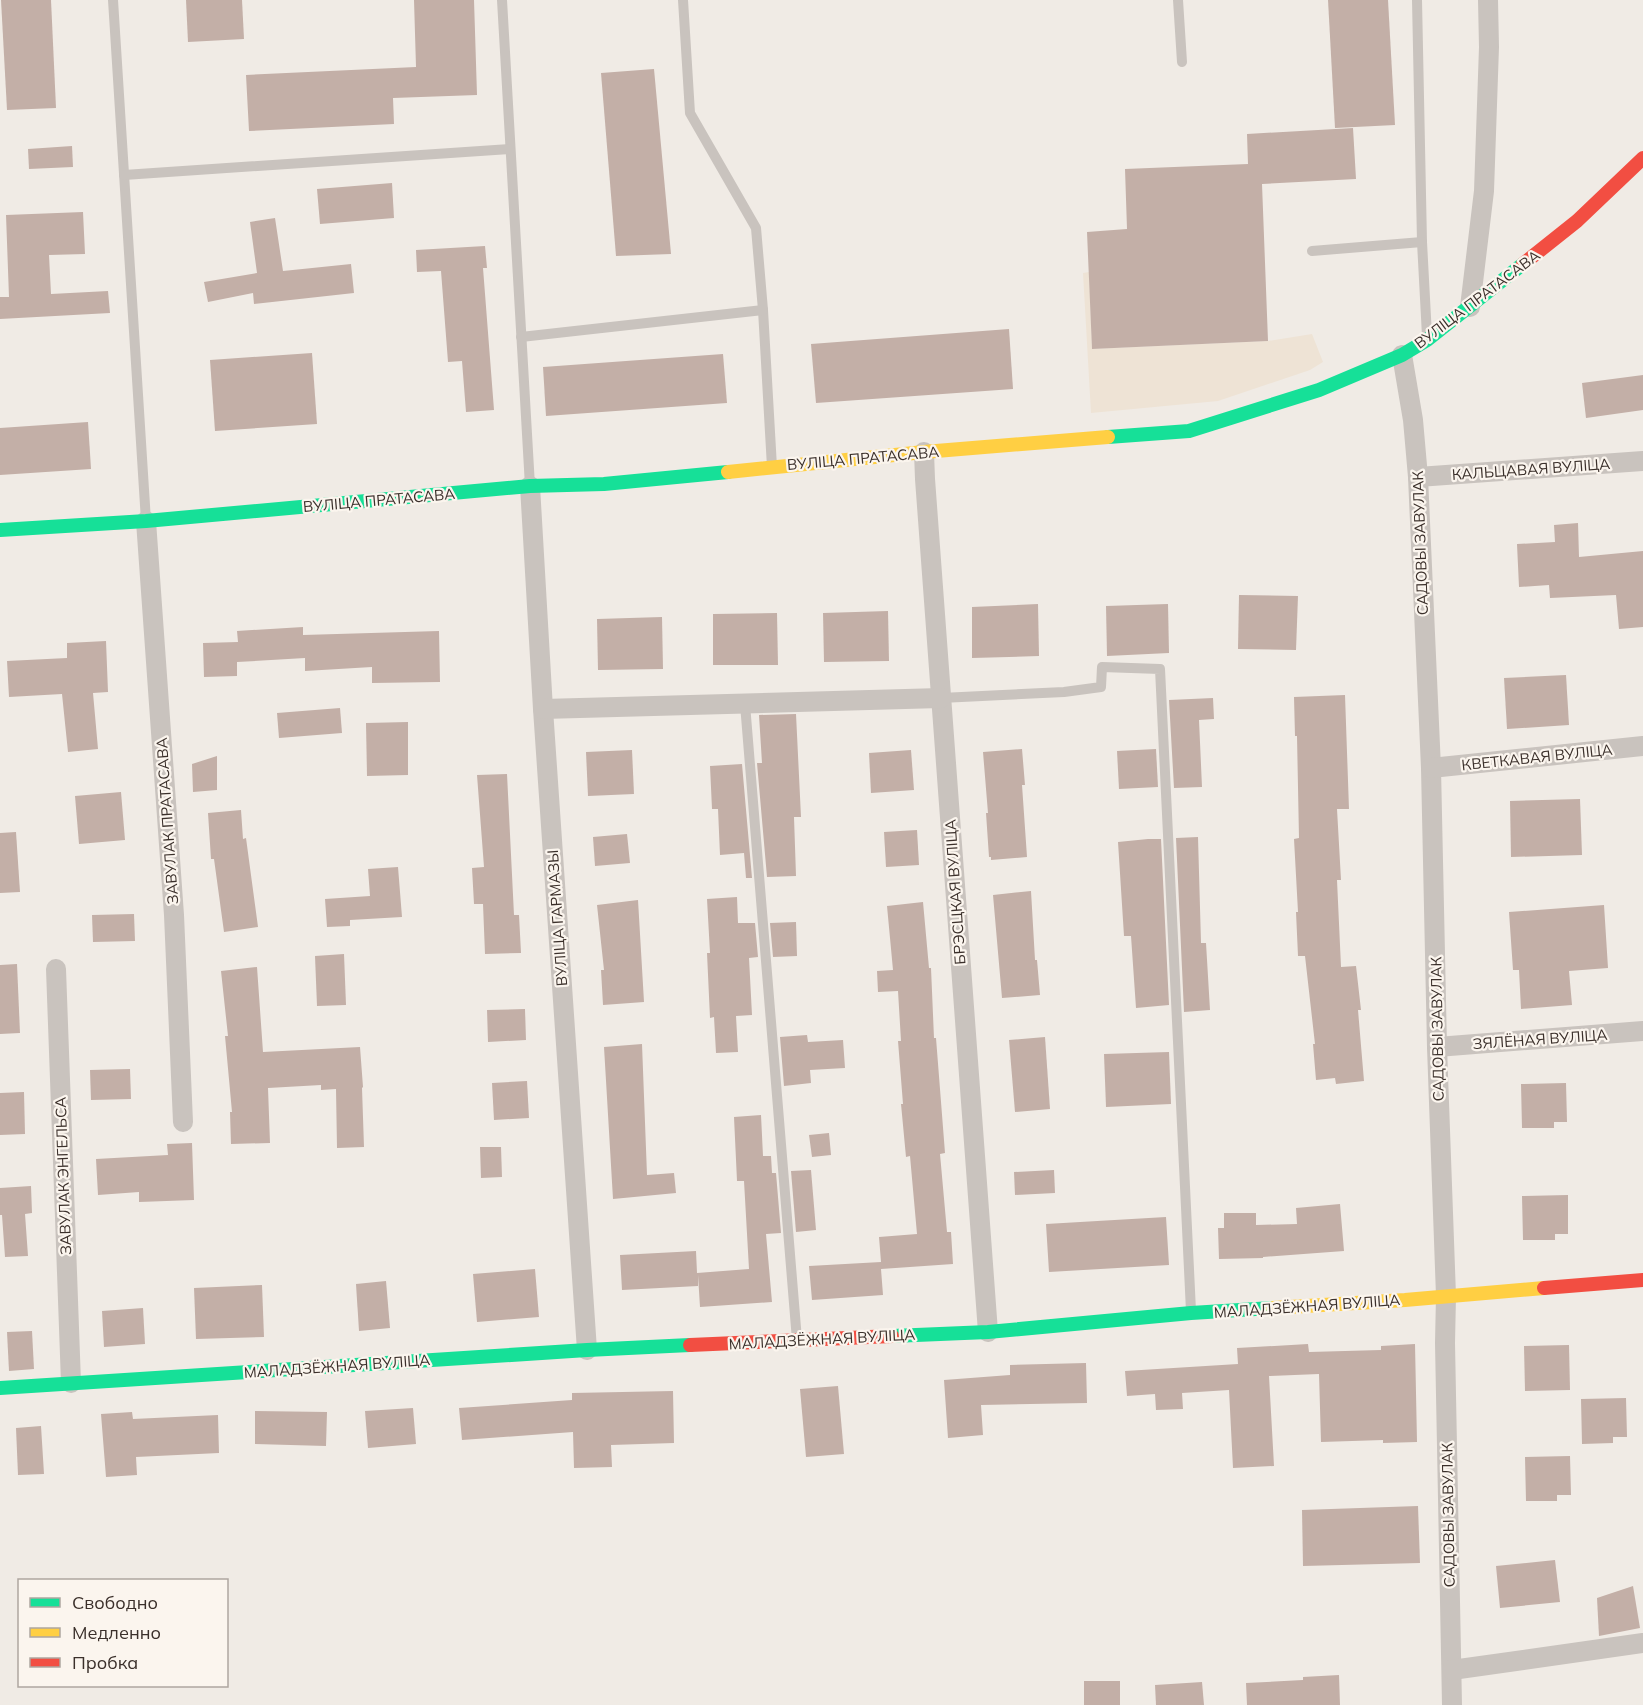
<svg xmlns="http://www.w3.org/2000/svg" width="1643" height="1705" viewBox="0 0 1643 1705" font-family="Mulish,sans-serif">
<rect width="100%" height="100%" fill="#f0ebe5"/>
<path fill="#eee3d5" d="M1089 272 1092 349 1268 341 1312 334 1323 362 1310 370 1218 401 1091 413 1083 273Z"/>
<g fill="#c3afa7">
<path d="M1 0H51L56 108 7 110Z"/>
<path d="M186 0H242L244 39 188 42Z"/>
<path d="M414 0H474L477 95 393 98 394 124 249 131 246 75 416 67Z"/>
<path d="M1328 0H1388L1395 125 1335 128Z"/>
<path d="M654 69 671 254 616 256 601 73Z"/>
<path d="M1353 128 1356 179 1262 184 1268 341 1092 349 1087 232 1127 229 1125 169 1248 164 1247 134Z"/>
<path d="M72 146 73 167 29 169 28 149Z"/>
<path d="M392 183 394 218 320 224 317 189Z"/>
<path d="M83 212 85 254 49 255 51 294 108 291 110 313 0 319V297H9L6 215Z"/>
<path d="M275 218 283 271 351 264 354 293 254 304 253 293 208 302 204 282 257 273 250 222Z"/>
<path d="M485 246 487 268H483L494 410 466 412 462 361 448 362 441 271 417 272 416 250Z"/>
<path d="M1009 329 1013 389 816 403 811 344Z"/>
<path d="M312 353 317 424 215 431 210 360Z"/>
<path d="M723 354 727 403 546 416 543 367Z"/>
<path d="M1643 375V410L1586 418 1582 383Z"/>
<path d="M88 422 91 469 0 475V428Z"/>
<path d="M1578 523 1579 557 1643 551V627L1619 629 1616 595 1550 598 1549 585 1519 587 1517 544 1555 542 1554 525Z"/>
<path d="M1239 595 1298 596 1296 650 1238 649Z"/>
<path d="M1038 604 1039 656 972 658V607Z"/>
<path d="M1168 604 1169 653 1107 656 1106 606Z"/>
<path d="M888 611 889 661 824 662 823 613Z"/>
<path d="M777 613 778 665H713V614Z"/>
<path d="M662 617 663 669 598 670 597 619Z"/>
<path d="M303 627V635L439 631 440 682 372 683V667L305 671V658L237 662V676L204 677 203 643 238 642 237 631Z"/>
<path d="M106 641 108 692 93 693 98 749 68 752 62 694 9 697 7 661 67 658V643Z"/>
<path d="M1566 675 1569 725 1507 729 1504 678Z"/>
<path d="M1345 695 1349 809H1337L1341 880H1337L1341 967 1356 966 1361 1010H1358L1364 1081 1336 1084 1335 1078 1316 1080 1313 1044H1315L1305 956H1298L1296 912H1298L1294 839 1299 838 1297 736H1295L1294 697Z"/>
<path d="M1213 698 1214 719 1199 720 1202 787 1174 788 1169 700Z"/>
<path d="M340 708 342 733 279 738 277 713Z"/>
<path d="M796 714 801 817H794L796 876 767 877 757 763H762L759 715Z"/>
<path d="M408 722V775L367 776 366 723Z"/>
<path d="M1022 749 1025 785H1022L1027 857 991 860V857H989L986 813H988L983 752Z"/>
<path d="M1156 749 1158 787 1119 789 1117 751Z"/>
<path d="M632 750 634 794 588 796 586 752Z"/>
<path d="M911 750 914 790 871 793 869 753Z"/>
<path d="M217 756V790L193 792 192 764Z"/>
<path d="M742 764 752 878H746L744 853 720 855 718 809H712L710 766Z"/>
<path d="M507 774 514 915H519L521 953 485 954 483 904H474L472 868 484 867 477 775Z"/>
<path d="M121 792 125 840 79 844 75 796Z"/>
<path d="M1580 799 1582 855 1511 857 1510 801Z"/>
<path d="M241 810 243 839 246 838 258 927 224 932 214 859H211L208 813Z"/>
<path d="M917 830 919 865 886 867 884 832Z"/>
<path d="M16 832 20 892 0 893V833Z"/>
<path d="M627 834 630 863 595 866 593 837Z"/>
<path d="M1198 837 1201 943H1206L1210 1010 1184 1012 1176 838Z"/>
<path d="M1148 839H1161L1169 1005 1136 1008 1131 936H1124L1118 842Z"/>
<path d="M398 867 402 917 350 920V926L327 927 325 899 370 896 368 869Z"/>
<path d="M1031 891 1035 960H1037L1040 995 1002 998 993 895Z"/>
<path d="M737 897 738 923H755L758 957 749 958 752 1015 736 1016 738 1052 716 1053 714 1017 710 1018 707 953H710L707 899Z"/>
<path d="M638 900 644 1002 603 1005 601 970H604L597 905Z"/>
<path d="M923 902 929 968H931L934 1038H936L945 1153 940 1154 947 1232H951L953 1264 881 1269 883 1295 812 1300 809 1266 881 1262 879 1237 917 1234 910 1156 906 1157 901 1104H903L898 1041H901L898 991 878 992 877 971 893 970 887 906Z"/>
<path d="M1604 905 1608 968 1569 971 1572 1005 1521 1009 1519 970H1513L1509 912Z"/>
<path d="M134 914 135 941 93 942 92 915Z"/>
<path d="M796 922 797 956 773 957 770 923Z"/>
<path d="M344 954 346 1005 317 1006 315 956Z"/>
<path d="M17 964 20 1033 0 1034V965Z"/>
<path d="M257 967 263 1052 360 1047 363 1087 362 1088 364 1147 337 1148 336 1089 321 1090V1085L268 1088 270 1143 231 1144 230 1112H232L225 1036H228L221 971Z"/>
<path d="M525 1009 526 1040 488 1042 487 1010Z"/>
<path d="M807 1035 808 1042 843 1040 845 1068 810 1070 811 1083 784 1086 780 1037Z"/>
<path d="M1045 1037 1050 1109 1015 1112 1009 1040Z"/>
<path d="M642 1044 647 1175 674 1173 676 1193 613 1199 604 1047Z"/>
<path d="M1169 1052 1171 1104 1106 1107 1104 1054Z"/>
<path d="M130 1069 131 1099 91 1100 90 1070Z"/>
<path d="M527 1081 529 1118 494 1120 492 1083Z"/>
<path d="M1566 1083 1567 1122H1554V1128H1522L1521 1084Z"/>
<path d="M24 1092 25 1134 0 1135V1093Z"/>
<path d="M761 1115 763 1156H771L772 1173H776L781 1233 766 1234 772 1302 700 1307 698 1275V1286L622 1290 620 1255 696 1251 697 1273 749 1269 744 1181H737L734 1117Z"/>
<path d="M829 1133 831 1155 812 1157 809 1135Z"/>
<path d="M192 1143 194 1200 139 1202V1192L98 1195 96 1159 168 1155 167 1144Z"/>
<path d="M480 1147H501L502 1177 481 1178Z"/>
<path d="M811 1170 816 1230 796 1232 791 1171Z"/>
<path d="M1054 1170 1055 1193 1015 1195 1014 1172Z"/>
<path d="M31 1186 32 1213 25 1214 28 1256 5 1257 2 1215H0V1188Z"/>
<path d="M1568 1195V1234H1555V1240H1523L1522 1196Z"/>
<path d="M1340 1204 1344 1251 1263 1257V1258L1219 1259 1218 1228H1224V1213H1256V1225L1297 1224 1296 1208Z"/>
<path d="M1166 1217 1169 1265 1049 1272 1046 1224Z"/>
<path d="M535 1269 539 1317 477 1322 473 1274Z"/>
<path d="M386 1281 390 1328 359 1331 356 1284Z"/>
<path d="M262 1285 264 1337 196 1339 194 1288Z"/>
<path d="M143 1308 145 1344 104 1347 102 1311Z"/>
<path d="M32 1331 34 1369 9 1371 7 1332Z"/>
<path d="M1308 1344 1309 1352 1381 1350V1346L1415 1344 1417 1442 1383 1443V1440L1321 1442 1319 1374 1269 1376 1274 1466 1233 1468 1229 1390 1182 1393 1183 1409 1156 1410 1155 1394 1127 1396 1125 1371 1238 1364 1237 1348Z"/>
<path d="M1569 1345 1570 1390 1525 1391 1524 1346Z"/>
<path d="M1086 1363 1087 1403 981 1405 983 1435 948 1438 944 1380 1010 1375V1365Z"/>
<path d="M838 1386 844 1454 806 1457 800 1389Z"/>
<path d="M673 1391 674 1443 611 1445 612 1467 574 1468 573 1432 462 1440 459 1408 572 1400V1393Z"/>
<path d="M1626 1398 1627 1437H1613V1443L1582 1444 1581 1399Z"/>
<path d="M413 1408 416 1444 368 1448 365 1411Z"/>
<path d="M255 1411 327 1412 326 1446 255 1444Z"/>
<path d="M132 1412 133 1419 218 1415 219 1453 136 1457 137 1475 106 1477 101 1414Z"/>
<path d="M41 1426 44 1474 18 1475 16 1428Z"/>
<path d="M1570 1456 1571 1495H1557V1501H1526L1525 1457Z"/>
<path d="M1418 1506 1420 1563 1303 1566 1302 1510Z"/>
<path d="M1555 1560 1560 1602 1500 1608 1496 1566Z"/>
<path d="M1633 1586 1640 1628 1599 1636 1597 1598Z"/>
<path d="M1339 1675 1340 1705H1247L1246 1683 1303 1680V1677Z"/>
<rect x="1084" y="1681" width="36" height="24"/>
<path d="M1202 1682 1204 1705H1156L1155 1685Z"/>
</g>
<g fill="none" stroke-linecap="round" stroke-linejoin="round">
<g stroke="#c9c3be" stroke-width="10">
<path d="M113 0 146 521"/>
<path d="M502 0 530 486"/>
<path d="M683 0 690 113 756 228 763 310 772 467"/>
<path d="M1178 0 1182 62"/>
<path d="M1417 0 1422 242 1427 336"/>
<path d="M124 175 510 149"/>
<path d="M1312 251 1422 242"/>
<path d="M521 337 763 310"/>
<path d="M941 698 1064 692 1101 687 1102 667 1160 669 1191 1311"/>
<path d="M745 704 797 1340"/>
</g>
<g stroke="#c9c3be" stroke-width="20">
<path d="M1470 307 1484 191 1489 47 1488 0"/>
<path d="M1402 355 1413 420 1418 477 1431 768 1437 1047 1446 1296 1445 1343 1452 1705"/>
<path d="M924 452 925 479 988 1332"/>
<path d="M1418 477 1643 461"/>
<path d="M530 486 543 709 587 1350"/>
<path d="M146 521 174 915 183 1122"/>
<path d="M543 709 941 698"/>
<path d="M1431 768 1643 746"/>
<path d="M56 969 71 1383"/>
<path d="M1437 1047 1643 1031"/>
<path d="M1452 1670 1643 1643"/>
</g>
<g stroke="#16e098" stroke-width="14">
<path d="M1108 437 1189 431 1319 390 1402 355 1427 340 1523 264"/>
<path d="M0 530 146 521 530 486 604 484 728 472"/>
<path d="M892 1336 988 1332 1191 1313 1273 1308"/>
<path d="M0 1388 587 1350 690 1345"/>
</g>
<g stroke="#ffcf43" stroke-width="14">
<path d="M728 472 924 452 1108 437"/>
<path d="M1273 1308 1405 1300 1544 1288"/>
</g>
<g stroke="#f24e42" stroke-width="14">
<path d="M1523 264 1577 221 1643 158"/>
<path d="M1544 1288 1643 1280"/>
<path d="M690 1345 892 1336"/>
</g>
</g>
<g text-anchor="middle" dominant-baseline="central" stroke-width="4.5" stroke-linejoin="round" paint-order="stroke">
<g font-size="15" fill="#3b302b" stroke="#fbf5ee">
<text transform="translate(1477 299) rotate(-37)">ВУЛІЦА ПРАТАСАВА</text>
<text transform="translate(863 458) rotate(-5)">ВУЛІЦА ПРАТАСАВА</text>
<text transform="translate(1531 469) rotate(-4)">КАЛЬЦАВАЯ ВУЛІЦА</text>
<text transform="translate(379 500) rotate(-5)">ВУЛІЦА ПРАТАСАВА</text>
<text transform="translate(1420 543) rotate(-92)">САДОВЫ ЗАВУЛАК</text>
<text transform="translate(1537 757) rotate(-6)">КВЕТКАВАЯ ВУЛІЦА</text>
<text transform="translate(167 821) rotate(-94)">ЗАВУЛАК ПРАТАСАВА</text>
<text transform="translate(955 892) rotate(-94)">БРЭСЦКАЯ ВУЛІЦА</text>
<text transform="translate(557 918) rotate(-94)">ВУЛІЦА ГАРМАЗЫ</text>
<text transform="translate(1437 1029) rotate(-91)">САДОВЫ ЗАВУЛАК</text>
<text transform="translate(1540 1039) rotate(-4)">ЗЯЛЁНАЯ ВУЛІЦА</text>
<text transform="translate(63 1176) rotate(-92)">ЗАВУЛАК ЭНГЕЛЬСА</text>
<text transform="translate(1307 1306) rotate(-4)">МАЛАДЗЁЖНАЯ ВУЛІЦА</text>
<text transform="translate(822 1339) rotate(-3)">МАЛАДЗЁЖНАЯ ВУЛІЦА</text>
<text transform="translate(337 1366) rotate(-4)">МАЛАДЗЁЖНАЯ ВУЛІЦА</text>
<text transform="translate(1448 1515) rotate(-91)">САДОВЫ ЗАВУЛАК</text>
</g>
</g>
<rect x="18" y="1579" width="210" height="108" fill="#fbf5ee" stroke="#aea6a0" stroke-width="1.5"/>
<rect x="30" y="1598" width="30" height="9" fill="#16e098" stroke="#aea6a0" stroke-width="1.5"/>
<text x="72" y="1609" font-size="18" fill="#3b302b">Свободно</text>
<rect x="30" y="1628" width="30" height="9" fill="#ffcf43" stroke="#aea6a0" stroke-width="1.5"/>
<text x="72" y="1639" font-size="18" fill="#3b302b">Медленно</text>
<rect x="30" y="1658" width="30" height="9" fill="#f24e42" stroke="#aea6a0" stroke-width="1.5"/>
<text x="72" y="1669" font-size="18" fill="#3b302b">Пробка</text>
</svg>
